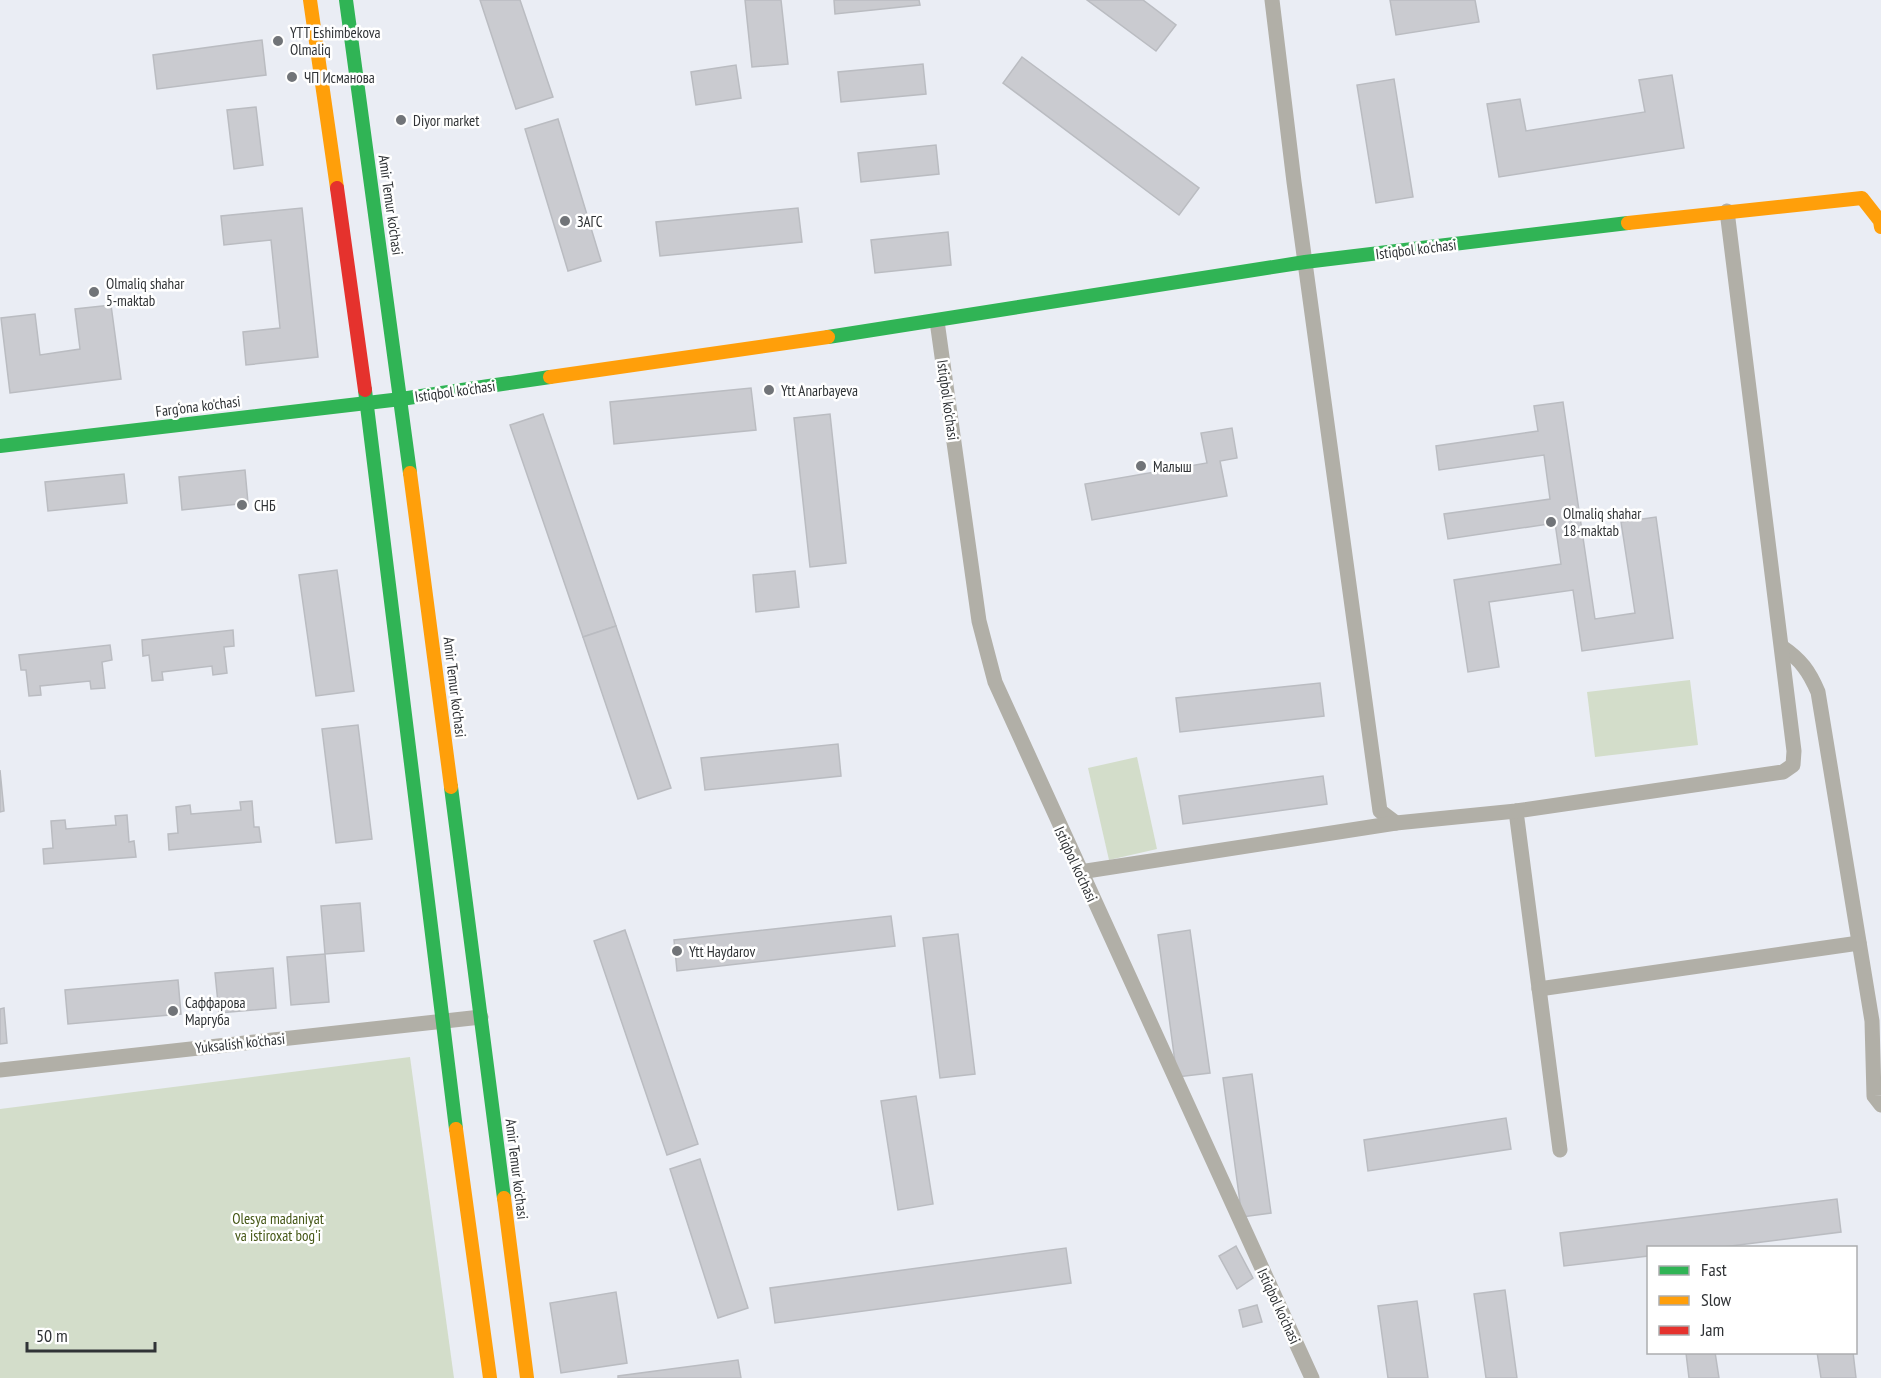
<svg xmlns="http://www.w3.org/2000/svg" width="1881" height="1378" viewBox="0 0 1881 1378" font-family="'PT Sans Narrow',sans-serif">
<rect width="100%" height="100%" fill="#eaedf4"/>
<g fill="#d3ddca">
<path d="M1690 680 1698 745 1595 757 1587 692Z"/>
<path d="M1137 757 1157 849 1109 860 1088 768Z"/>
<path d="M410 1057 454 1378H0V1109Z"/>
</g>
<g fill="#cacbd0" stroke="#babcc1" stroke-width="1.5">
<path d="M480 0H520L553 97 516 109Z"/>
<path d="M745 0H781L788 64 752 67Z"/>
<path d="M834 0H919L920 5 835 14Z"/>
<path d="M1087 0H1143L1176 25 1156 51Z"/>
<path d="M1390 0H1475L1479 22 1396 35Z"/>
<path d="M262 40 266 75 157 89 153 55Z"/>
<path d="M1022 57 1199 188 1179 215 1003 83Z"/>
<path d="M923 64 926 94 841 102 838 72Z"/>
<path d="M736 65 741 98 696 105 691 72Z"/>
<path d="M1672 75 1684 148 1499 177 1487 104 1520 99 1526 131 1645 112 1639 80Z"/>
<path d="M1394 79 1413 197 1376 203 1357 85Z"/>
<path d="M256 107 263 165 234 169 227 110Z"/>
<path d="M558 119 601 261 568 271 525 129Z"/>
<path d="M936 145 939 174 861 182 858 153Z"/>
<path d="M302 208 318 357 246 365 243 332 280 328 271 240 224 245 221 216Z"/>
<path d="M798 208 802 242 660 256 656 222Z"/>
<path d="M948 232 951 265 875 273 871 240Z"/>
<path d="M111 305 121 379 10 393 1 318 35 314 40 355 80 349 75 309Z"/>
<path d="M751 388 756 430 614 444 610 402Z"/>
<path d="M1563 402 1595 619 1635 613 1621 522 1656 517 1673 638 1582 651 1573 590 1489 602 1499 667 1468 672 1454 580 1561 564 1555 523 1448 539 1444 514 1550 499 1544 455 1439 470 1436 446 1538 431 1534 406Z"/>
<path d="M543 414 616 626 583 637 510 425Z"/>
<path d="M830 414 846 563 810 567 794 418Z"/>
<path d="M1232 428 1237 458 1220 461 1227 496 1092 520 1085 484 1207 463 1201 433Z"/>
<path d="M245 470 248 503 182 510 179 477Z"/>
<path d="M124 474 127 503 48 511 45 482Z"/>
<path d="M337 570 354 691 316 696 299 575Z"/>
<path d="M795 571 799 607 756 612 753 575Z"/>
<path d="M616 626 671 788 638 799 583 637Z"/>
<path d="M233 630 234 646 224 647 227 673 213 675 212 666 162 672 163 680 152 681 149 655 143 656 142 640Z"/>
<path d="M110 645 112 660 102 662 105 688 91 689 90 681 40 686 41 695 29 696 26 670H21L19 655Z"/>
<path d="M1320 683 1324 716 1180 732 1176 698Z"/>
<path d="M358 725 372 839 336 843 322 729Z"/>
<path d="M838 744 841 776 705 790 701 758Z"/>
<path d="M0 770 4 811 0 812Z"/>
<path d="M1323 776 1327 804 1183 824 1179 796Z"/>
<path d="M252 801 254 827H259L261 842 169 850 168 834 178 833 176 807 190 805 191 814 241 810 240 802Z"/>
<path d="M127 815 129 842 134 841 136 857 44 864 43 849 53 848 51 821 65 820 66 829 116 825 115 816Z"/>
<path d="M360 903 364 951 325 954 321 906Z"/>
<path d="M891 916 895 946 677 971 674 940Z"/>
<path d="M625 930 698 1144 667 1155 594 941Z"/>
<path d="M1190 930 1210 1073 1177 1077 1158 935Z"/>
<path d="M958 934 975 1074 940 1078 923 938Z"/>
<path d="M325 954 329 1002 291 1005 287 957Z"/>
<path d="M273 968 276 1008 219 1013 215 973Z"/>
<path d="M178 980 181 1014 68 1024 65 990Z"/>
<path d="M4 1008 7 1043 0 1044V1009Z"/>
<path d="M1252 1074 1271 1213 1242 1217 1223 1078Z"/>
<path d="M916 1096 933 1204 898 1210 881 1101Z"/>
<path d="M1506 1118 1511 1149 1368 1171 1364 1140Z"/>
<path d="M700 1159 748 1308 718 1318 670 1169Z"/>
<path d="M1837 1199 1841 1232 1715 1248H1648V1256L1564 1266 1560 1233Z"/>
<path d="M1236 1246 1253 1278 1237 1289 1219 1256Z"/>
<path d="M1066 1248 1071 1283 775 1323 770 1288Z"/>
<path d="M1505 1290 1517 1378H1486L1474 1294Z"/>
<path d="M616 1292 627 1363 561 1373 550 1303Z"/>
<path d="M1417 1301 1428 1378H1388L1378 1306Z"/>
<path d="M1257 1305 1262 1322 1243 1327 1239 1310Z"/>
<path d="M1715 1352 1719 1378H1689L1686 1353Z"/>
<path d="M1817 1352H1853L1856 1378H1821Z"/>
<path d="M738 1360 741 1378H618V1376Z"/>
</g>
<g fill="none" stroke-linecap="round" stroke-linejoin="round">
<g stroke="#b1afa7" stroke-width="15">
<path d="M1272 0 1294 182 1380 811 1396 823"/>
<path d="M937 321 979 621 995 682 1312 1378"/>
<path d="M1782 647C1801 660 1809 671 1818 692L1872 1021 1874 1096 1881 1105"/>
<path d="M1516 811 1560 1150"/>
<path d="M1080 872 1396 823 1516 811 1783 772 1793 765 1794 751 1727 211"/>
<path d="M1539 989 1859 943"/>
<path d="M0 1070 481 1017"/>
</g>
<g stroke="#30b455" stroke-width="14">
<path d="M346 0 410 473"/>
<path d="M828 337 1305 262 1628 223"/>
<path d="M365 390 456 1129"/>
<path d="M0 446 401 399 550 377"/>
<path d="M451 787 504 1198"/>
</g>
<g stroke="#ff9f0a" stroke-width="14">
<path d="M310 0 337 188"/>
<path d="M1628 223 1862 198 1880 221 1881 227"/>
<path d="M550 377 828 337"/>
<path d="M410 473 451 787"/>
<path d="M456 1129 490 1378"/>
<path d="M504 1198 527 1378"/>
</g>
<path stroke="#e5322d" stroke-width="14" d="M337 188 365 390"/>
</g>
<g fill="#717478" stroke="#fff" stroke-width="2">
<circle cx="278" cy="41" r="6"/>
<circle cx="292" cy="77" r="6"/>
<circle cx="401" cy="120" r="6"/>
<circle cx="565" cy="221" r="6"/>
<circle cx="94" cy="292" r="6"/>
<circle cx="769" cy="390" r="6"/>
<circle cx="1141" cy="466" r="6"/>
<circle cx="242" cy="505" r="6"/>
<circle cx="1551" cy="522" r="6"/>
<circle cx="677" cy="951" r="6"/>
<circle cx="173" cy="1011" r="6"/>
</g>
<g text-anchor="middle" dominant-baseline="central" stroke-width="5" stroke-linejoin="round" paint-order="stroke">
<g font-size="15" fill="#303336" stroke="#fff" text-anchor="start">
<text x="290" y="32">YTT Eshimbekova<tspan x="290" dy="17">Olmaliq</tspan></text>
<text x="304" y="77">ЧП Исманова</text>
<text x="413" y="120">Diyor market</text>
<text x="577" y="221">ЗАГС</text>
<text x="106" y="283">Olmaliq shahar<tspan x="106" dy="17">5-maktab</tspan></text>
<text x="781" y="390">Ytt Anarbayeva</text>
<text x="1153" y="466">Малыш</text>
<text x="254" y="505">СНБ</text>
<text x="1563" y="513">Olmaliq shahar<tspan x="1563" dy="17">18-maktab</tspan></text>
<text x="689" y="951">Ytt Haydarov</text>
<text x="185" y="1002">Саффарова<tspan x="185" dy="17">Маргуба</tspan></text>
</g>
<g font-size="15" fill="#303336" stroke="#fff">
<text transform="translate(391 205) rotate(82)">Amir Temur ko'chasi</text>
<text transform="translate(1416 249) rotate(-7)">Istiqbol ko'chasi</text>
<text transform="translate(455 391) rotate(-8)">Istiqbol ko'chasi</text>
<text transform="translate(948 400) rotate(82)">Istiqbol ko'chasi</text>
<text transform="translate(198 406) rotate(-7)">Farg‘ona ko'chasi</text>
<text transform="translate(455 687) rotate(83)">Amir Temur ko'chasi</text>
<text transform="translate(1076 864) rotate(65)">Istiqbol ko'chasi</text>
<text transform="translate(240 1043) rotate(-6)">Yuksalish ko'chasi</text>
<text transform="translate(517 1169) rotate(83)">Amir Temur ko'chasi</text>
<text transform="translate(1279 1306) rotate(65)">Istiqbol ko'chasi</text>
</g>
<g font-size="15" fill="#445615" stroke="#fff">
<text x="278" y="1218">Olesya madaniyat<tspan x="278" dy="17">va istiroxat bog'i</tspan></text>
</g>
</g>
<rect x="1647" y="1246" width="210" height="108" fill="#ffffff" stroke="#acadaf" stroke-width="1.5"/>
<rect x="1659" y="1266" width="30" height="9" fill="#30b455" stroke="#acadaf" stroke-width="1.5"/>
<text x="1701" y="1276" font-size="18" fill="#303336">Fast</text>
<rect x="1659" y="1296" width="30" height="9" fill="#ff9f0a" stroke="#acadaf" stroke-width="1.5"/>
<text x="1701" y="1306" font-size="18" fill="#303336">Slow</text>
<rect x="1659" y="1326" width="30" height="9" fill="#e5322d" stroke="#acadaf" stroke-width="1.5"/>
<text x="1701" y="1336" font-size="18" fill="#303336">Jam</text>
<path d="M27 1342v9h128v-9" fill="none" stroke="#303336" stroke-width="3"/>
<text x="36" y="1342" font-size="18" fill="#303336" stroke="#ffffff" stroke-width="4.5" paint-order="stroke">50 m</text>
</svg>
